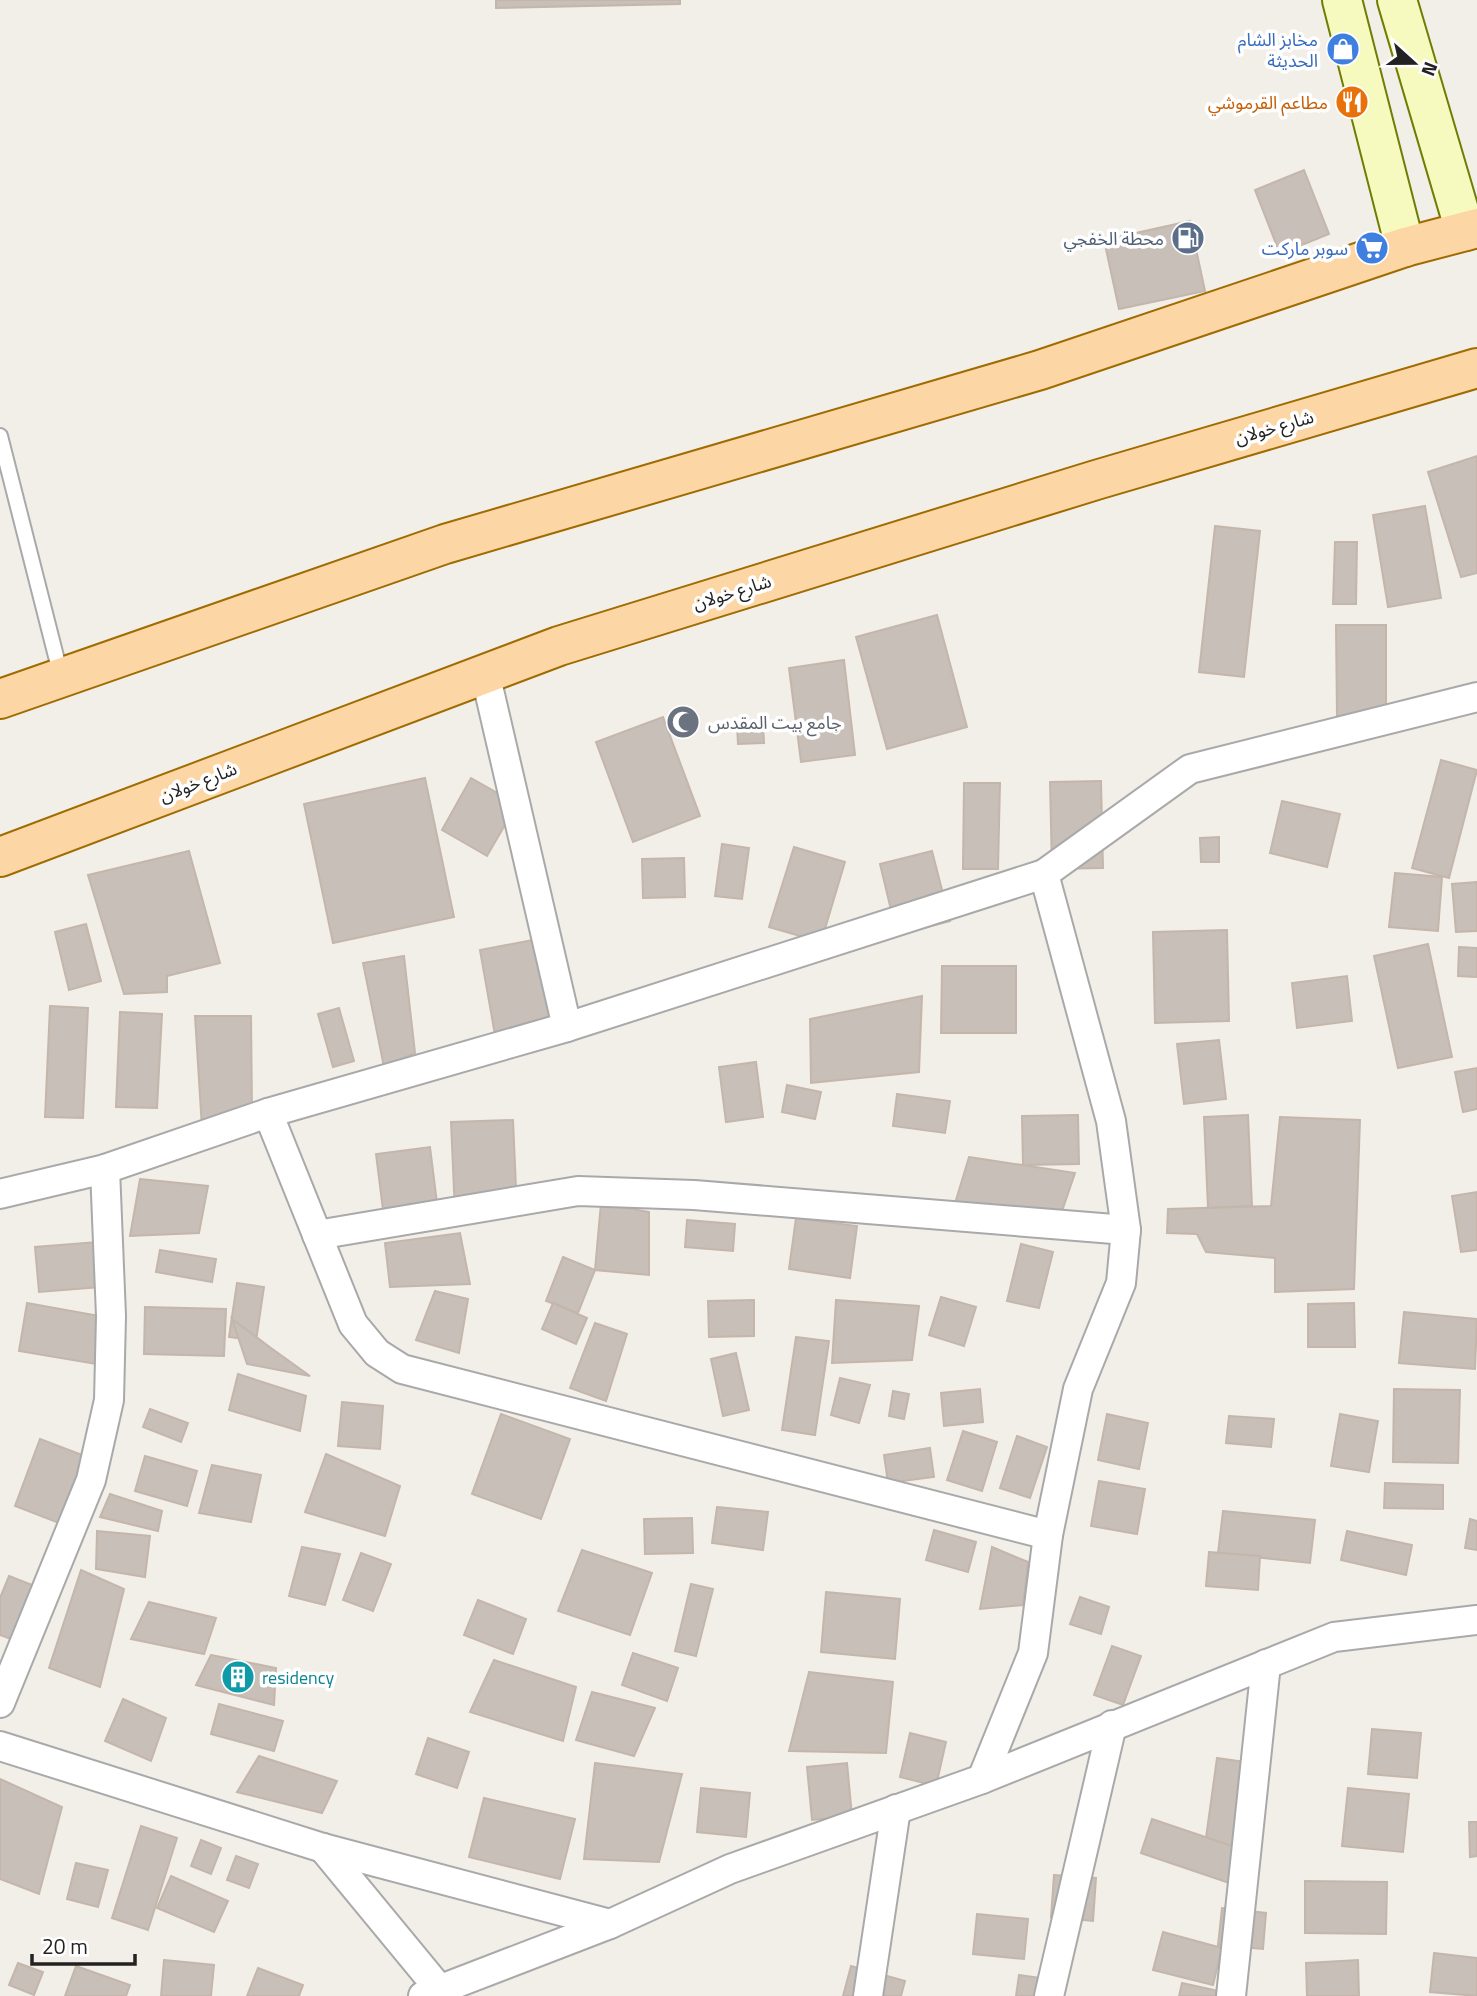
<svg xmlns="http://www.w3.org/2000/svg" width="1477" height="1996" viewBox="0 0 1477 1996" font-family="'Titillium Web','Noto Sans Arabic',sans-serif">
<rect width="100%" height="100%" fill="#f2efe9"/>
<g fill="#c7bfb8" stroke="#c4b6ab" stroke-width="2">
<path d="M496 0H680V4L496 8Z"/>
<path d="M1304 170 1329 234 1280 254 1255 190Z"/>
<path d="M1190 221 1205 291 1119 309 1104 240Z"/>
<path d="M1477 456V573L1461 577 1428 472Z"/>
<path d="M1425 506 1441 598 1388 607 1373 515Z"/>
<path d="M1215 526 1260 531 1244 677 1199 672Z"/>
<path d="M1335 542H1357L1356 604H1333Z"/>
<path d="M937 615 967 727 887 749 856 637Z"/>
<path d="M1336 625H1386V716H1337Z"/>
<path d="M844 660 855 755 801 762 789 668Z"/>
<path d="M663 717 700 816 633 842 596 742Z"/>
<path d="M763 724 764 743 738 744 737 726Z"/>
<path d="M1441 760 1477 770 1449 878 1412 868Z"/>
<path d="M425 778 454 917 333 943 304 804Z"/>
<path d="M471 778 517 804 487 856 442 830Z"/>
<path d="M1101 781 1103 868 1052 869 1050 782Z"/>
<path d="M964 783H1000L998 869H963Z"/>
<path d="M1282 801 1340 814 1327 867 1270 853Z"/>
<path d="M1219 837V862H1201L1200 838Z"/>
<path d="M722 844 749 848 742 899 715 896Z"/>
<path d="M794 847 845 862 821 942 769 927Z"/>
<path d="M189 851 220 963 167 976V992L124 994 88 875Z"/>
<path d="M932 851 950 921 897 935 880 864Z"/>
<path d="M684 858 685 897 643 898 642 859Z"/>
<path d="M1395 873 1442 877 1438 931 1389 927Z"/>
<path d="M1477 882V931L1456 932 1452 884Z"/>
<path d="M86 924 101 981 69 990 55 932Z"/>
<path d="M1227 930 1229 1021 1155 1023 1153 932Z"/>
<path d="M559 935 574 1021 495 1035 480 950Z"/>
<path d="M1428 944 1452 1057 1398 1068 1374 956Z"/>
<path d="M1459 947 1477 948V977L1458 976Z"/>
<path d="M404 956 415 1053 384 1067 363 963Z"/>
<path d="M942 966H1016V1033H941Z"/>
<path d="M1347 976 1352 1021 1297 1028 1292 983Z"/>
<path d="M922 996 919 1072 811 1083 810 1019Z"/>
<path d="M50 1006 88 1008 83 1118 45 1117Z"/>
<path d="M339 1008 354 1061 333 1067 318 1014Z"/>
<path d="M120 1012 162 1014 157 1108 116 1107Z"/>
<path d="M195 1016H251L252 1112 202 1128Z"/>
<path d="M1219 1040 1226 1099 1184 1104 1177 1044Z"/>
<path d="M756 1062 763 1117 726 1122 719 1067Z"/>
<path d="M1477 1068V1109L1463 1112 1455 1072Z"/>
<path d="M787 1085 821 1092 815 1119 782 1112Z"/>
<path d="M897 1094 950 1101 945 1133 893 1126Z"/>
<path d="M1078 1115 1079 1164 1023 1165 1022 1116Z"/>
<path d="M1248 1115 1252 1206 1208 1208 1204 1117Z"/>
<path d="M1280 1117 1360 1120 1354 1289 1275 1292V1258L1206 1252 1197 1234 1167 1233 1168 1209 1271 1206Z"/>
<path d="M513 1120 517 1211 455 1213 451 1122Z"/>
<path d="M430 1147 439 1219 385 1226 376 1154Z"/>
<path d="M969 1157 1075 1173 1058 1223 953 1210Z"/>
<path d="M140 1179 208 1186 199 1233 130 1236Z"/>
<path d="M1477 1192V1250L1461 1252 1452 1196Z"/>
<path d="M601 1203 649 1212V1275L595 1270Z"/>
<path d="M796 1218 857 1226 850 1278 789 1269Z"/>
<path d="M687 1220 735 1224 733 1251 685 1247Z"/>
<path d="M460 1233 470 1284 390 1287 385 1243Z"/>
<path d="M110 1241 113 1286 39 1292 35 1247Z"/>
<path d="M1021 1244 1053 1252 1039 1308 1007 1301Z"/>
<path d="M160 1250 216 1259 212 1282 156 1272Z"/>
<path d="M563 1257 595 1270 578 1313 546 1301Z"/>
<path d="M237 1283 264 1287 256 1341 229 1337Z"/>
<path d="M435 1291 468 1299 459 1353 416 1340Z"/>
<path d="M941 1297 976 1307 964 1346 929 1335Z"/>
<path d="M754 1300V1336L709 1337 708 1301Z"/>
<path d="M836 1300 919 1306 912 1360 832 1363Z"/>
<path d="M27 1303 105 1317 97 1364 19 1351Z"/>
<path d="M553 1303 587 1318 576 1344 542 1329Z"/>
<path d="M1354 1303 1355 1347H1308V1304Z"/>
<path d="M145 1307 226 1309 224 1356 144 1354Z"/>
<path d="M1404 1312 1477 1319 1475 1369 1399 1363Z"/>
<path d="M232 1319 271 1348 310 1376 247 1364Z"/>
<path d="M595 1323 627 1334 606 1401 570 1388Z"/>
<path d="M796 1337 829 1341 815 1435 782 1430Z"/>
<path d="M736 1353 749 1410 723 1416 711 1359Z"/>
<path d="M238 1374 306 1396 300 1431 229 1410Z"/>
<path d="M840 1378 870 1385 859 1423 831 1415Z"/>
<path d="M980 1389 983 1422 944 1426 941 1393Z"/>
<path d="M1394 1389 1460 1390 1458 1463 1393 1462Z"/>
<path d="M893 1391 909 1394 904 1419 889 1416Z"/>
<path d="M342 1402 383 1406 380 1449 338 1446Z"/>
<path d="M150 1409 188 1423 181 1442 143 1427Z"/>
<path d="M501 1414 570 1439 541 1519 472 1494Z"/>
<path d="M1107 1414 1148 1423 1139 1469 1098 1460Z"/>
<path d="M1340 1414 1378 1421 1369 1472 1331 1466Z"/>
<path d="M1229 1416 1274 1419 1271 1447 1226 1443Z"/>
<path d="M963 1431 997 1442 982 1491 947 1480Z"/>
<path d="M1017 1436 1047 1447 1030 1498 1000 1488Z"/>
<path d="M40 1439 85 1456 59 1523 15 1506Z"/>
<path d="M930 1448 934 1477 888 1483 884 1455Z"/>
<path d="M326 1454 400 1486 385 1536 305 1512Z"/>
<path d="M145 1456 197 1471 187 1506 135 1491Z"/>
<path d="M212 1465 261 1475 251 1522 199 1513Z"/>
<path d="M1099 1481 1145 1489 1137 1534 1091 1526Z"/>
<path d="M1385 1483 1443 1485V1509L1384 1508Z"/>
<path d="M110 1494 162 1511 158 1531 100 1517Z"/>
<path d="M717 1507 768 1512 763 1550 712 1543Z"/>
<path d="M1223 1511 1315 1520 1310 1563 1218 1553Z"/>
<path d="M692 1518 693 1553 645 1554 644 1519Z"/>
<path d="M1470 1519 1477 1521V1550L1465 1548Z"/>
<path d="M934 1530 976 1542 968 1572 926 1560Z"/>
<path d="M97 1531 150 1536 145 1577 96 1569Z"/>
<path d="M1347 1531 1412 1545 1406 1575 1341 1560Z"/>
<path d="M302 1547 340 1554 325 1605 289 1596Z"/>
<path d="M992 1547 1028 1562 1023 1605 980 1609Z"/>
<path d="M582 1550 652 1573 630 1635 558 1611Z"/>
<path d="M1209 1552 1260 1556 1258 1590 1206 1586Z"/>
<path d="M361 1553 391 1564 373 1611 343 1600Z"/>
<path d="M81 1570 124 1589 100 1687 49 1668Z"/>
<path d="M9 1576 45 1590 24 1644 0 1635V1598Z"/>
<path d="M691 1584 713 1589 696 1656 675 1651Z"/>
<path d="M826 1592 900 1599 895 1659 821 1652Z"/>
<path d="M1080 1597 1109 1607 1101 1634 1070 1624Z"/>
<path d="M478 1600 526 1619 513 1654 464 1635Z"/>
<path d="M149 1602 216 1618 204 1654 131 1639Z"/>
<path d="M1112 1646 1141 1656 1123 1705 1094 1695Z"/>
<path d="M633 1653 678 1668 667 1701 622 1685Z"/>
<path d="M211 1655 276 1668 274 1705 196 1685Z"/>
<path d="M494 1660 576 1687 563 1741 470 1712Z"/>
<path d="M809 1672 893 1682 886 1753 789 1751Z"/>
<path d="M592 1692 655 1708 634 1756 576 1740Z"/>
<path d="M123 1699 166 1718 151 1761 105 1741Z"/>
<path d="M219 1704 283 1721 274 1751 211 1734Z"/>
<path d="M1372 1729 1421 1733 1417 1778 1368 1774Z"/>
<path d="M910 1733 946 1742 936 1786 900 1777Z"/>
<path d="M428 1738 469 1752 457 1788 416 1774Z"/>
<path d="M259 1756 337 1781 322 1813 237 1792Z"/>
<path d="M1217 1758 1260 1764 1247 1851 1205 1845Z"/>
<path d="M595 1763 682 1774 659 1862 584 1859Z"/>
<path d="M847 1763 852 1816 812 1820 807 1767Z"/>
<path d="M0 1779 62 1807 39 1894 0 1879Z"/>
<path d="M701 1788 750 1793 746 1837 697 1832Z"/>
<path d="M1348 1788 1409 1794 1403 1852 1342 1846Z"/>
<path d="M484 1798 575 1819 560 1879 469 1857Z"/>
<path d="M1152 1819 1250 1852 1238 1886 1141 1853Z"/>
<path d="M1469 1822H1477V1856L1470 1857Z"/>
<path d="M141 1826 177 1838 148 1930 112 1918Z"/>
<path d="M201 1840 221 1848 211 1874 191 1866Z"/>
<path d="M236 1856 258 1864 249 1888 227 1880Z"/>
<path d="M76 1863 108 1870 98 1907 67 1899Z"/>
<path d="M1054 1875 1096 1878 1093 1921 1051 1917Z"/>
<path d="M171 1876 228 1901 214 1932 157 1908Z"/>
<path d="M1305 1881 1387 1882 1386 1934 1305 1933Z"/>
<path d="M1222 1908 1266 1913 1263 1949 1218 1945Z"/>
<path d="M977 1914 1028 1919 1024 1959 973 1954Z"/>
<path d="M1163 1932 1222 1948 1213 1985 1153 1970Z"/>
<path d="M1434 1953 1477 1958V1996L1430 1992Z"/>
<path d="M164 1960 214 1965 211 1996H161Z"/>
<path d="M1358 1960 1359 1996H1307L1306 1963Z"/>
<path d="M18 1963 43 1972 34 1995 9 1985Z"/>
<path d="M76 1966 130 1985 126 1996H65Z"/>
<path d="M851 1966 905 1981 901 1996H843Z"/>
<path d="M258 1968 303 1985 299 1996H247Z"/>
<path d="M1019 1975 1048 1979 1045 1996H1016Z"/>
<path d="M1182 1983 1223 1992 1222 1996H1179Z"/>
</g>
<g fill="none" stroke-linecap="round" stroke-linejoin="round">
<defs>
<path id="lane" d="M0 436 61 676"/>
<g id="street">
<path d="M567 1027 1044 874 1190 769 1477 697"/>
<path d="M268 1113 353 1324 377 1353 402 1369 1048 1535"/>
<path d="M0 1194 105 1169 268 1113 567 1027 485 673"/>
<path d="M317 1235 578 1191 694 1195 1126 1230"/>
<path d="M0 1703 91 1480 109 1400 111 1316 105 1169"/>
<path d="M0 1746 323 1848 610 1924"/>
<path d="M982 1779 1033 1653 1048 1535 1078 1389 1121 1283 1126 1230 1111 1121 1044 874"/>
<path d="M323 1848 445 1996"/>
<path d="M423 1996 610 1924 730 1869 982 1779 1334 1637 1477 1620"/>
<path d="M868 1996 896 1809"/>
<path d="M1049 1996 1112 1725"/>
<path d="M1231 1996 1266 1664"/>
</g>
<g id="secondary">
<path d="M1342 0 1405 247"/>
<path d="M1397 0 1465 231"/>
</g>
<g id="primary">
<path d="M0 699 445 544 1040 370 1405 247 1477 228"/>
<path d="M0 857 559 646 1096 480 1477 368"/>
</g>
</defs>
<use href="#lane" stroke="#a9a9a9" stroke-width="18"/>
<use href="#street" stroke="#a9a9a9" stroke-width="32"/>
<use href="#secondary" stroke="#707d05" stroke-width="42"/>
<use href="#primary" stroke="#a06b00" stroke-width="42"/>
<use href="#lane" stroke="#fff" stroke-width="14"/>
<use href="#street" stroke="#fff" stroke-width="28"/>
<use href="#secondary" stroke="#f7fabf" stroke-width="38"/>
<use href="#primary" stroke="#fcd6a4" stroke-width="38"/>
</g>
<defs>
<symbol id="shop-disc" viewBox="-11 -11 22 22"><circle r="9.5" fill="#3f7fe0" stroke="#fff"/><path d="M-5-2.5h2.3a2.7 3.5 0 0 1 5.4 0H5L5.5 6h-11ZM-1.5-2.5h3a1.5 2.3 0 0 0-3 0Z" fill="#fff"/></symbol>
<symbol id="restaurant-disc" viewBox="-11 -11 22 22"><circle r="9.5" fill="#e8710a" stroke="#fff"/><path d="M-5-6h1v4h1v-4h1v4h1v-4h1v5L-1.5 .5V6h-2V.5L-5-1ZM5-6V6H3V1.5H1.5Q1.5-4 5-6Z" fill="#fff"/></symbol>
<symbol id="fuel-disc" viewBox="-11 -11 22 22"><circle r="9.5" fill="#5c6f8a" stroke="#fff"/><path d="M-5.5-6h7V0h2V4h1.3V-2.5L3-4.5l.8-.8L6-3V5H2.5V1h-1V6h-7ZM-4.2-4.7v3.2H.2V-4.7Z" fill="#fff"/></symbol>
<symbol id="supermarket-disc" viewBox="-11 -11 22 22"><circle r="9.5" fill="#3f7fe0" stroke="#fff"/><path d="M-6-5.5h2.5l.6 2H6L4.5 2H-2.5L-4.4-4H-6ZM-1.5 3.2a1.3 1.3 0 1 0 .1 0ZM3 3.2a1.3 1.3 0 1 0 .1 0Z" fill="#fff"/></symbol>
<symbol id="mosque-disc" viewBox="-11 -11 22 22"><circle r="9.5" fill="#6b7280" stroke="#fff"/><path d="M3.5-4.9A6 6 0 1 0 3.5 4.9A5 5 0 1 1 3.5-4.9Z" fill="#fff"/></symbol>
<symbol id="building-disc" viewBox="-11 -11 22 22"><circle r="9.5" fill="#0f9aa8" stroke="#fff"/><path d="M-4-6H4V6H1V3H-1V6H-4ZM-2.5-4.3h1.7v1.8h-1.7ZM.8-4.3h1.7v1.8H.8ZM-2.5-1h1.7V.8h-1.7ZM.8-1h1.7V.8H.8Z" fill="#fff"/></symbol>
</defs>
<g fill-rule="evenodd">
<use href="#shop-disc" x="1324" y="30" width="38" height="38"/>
<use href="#restaurant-disc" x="1333" y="83" width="38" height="38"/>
<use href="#fuel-disc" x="1169" y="219" width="38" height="38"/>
<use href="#supermarket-disc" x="1353" y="229" width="38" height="38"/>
<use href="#mosque-disc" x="664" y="703" width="38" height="38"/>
<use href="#building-disc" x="219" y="1658" width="38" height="38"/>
</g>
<g text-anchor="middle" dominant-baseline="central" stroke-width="7" stroke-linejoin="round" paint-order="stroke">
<g font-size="18" fill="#366cbe" stroke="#fff" text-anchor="end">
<text x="1318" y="39">مخابز الشام<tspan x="1318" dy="21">الحديثة</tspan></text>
<text x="1348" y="248">سوبر ماركت</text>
</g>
<g font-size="18" fill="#c56008" stroke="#fff" text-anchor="end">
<text x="1328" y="102">مطاعم القرموشي</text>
</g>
<g font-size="18" fill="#4e5e75" stroke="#fff" text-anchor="end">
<text x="1164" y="238">محطة الخفجي</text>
</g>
<g font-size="18" fill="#222" stroke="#fff">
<text transform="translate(1274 427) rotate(-16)">شارع خولان</text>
<text transform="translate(732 592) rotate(-17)">شارع خولان</text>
<text transform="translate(198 782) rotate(-21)">شارع خولان</text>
</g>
<g font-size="18" fill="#5b616d" stroke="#fff" text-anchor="start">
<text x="708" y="722">جامع بيت المقدس</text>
</g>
<g font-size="18" fill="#0d838f" stroke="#fff" text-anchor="start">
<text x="262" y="1677">residency</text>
</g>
</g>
<g transform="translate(1414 63) rotate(111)" stroke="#ffffff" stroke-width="5" paint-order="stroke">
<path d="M0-5L12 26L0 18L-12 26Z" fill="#222222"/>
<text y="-10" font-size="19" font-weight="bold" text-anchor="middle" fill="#222222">N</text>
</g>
<path d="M32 1954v10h103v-10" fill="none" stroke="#222222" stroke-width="3.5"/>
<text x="42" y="1954" font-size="21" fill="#222222" stroke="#ffffff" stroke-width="5" paint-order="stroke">20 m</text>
</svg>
